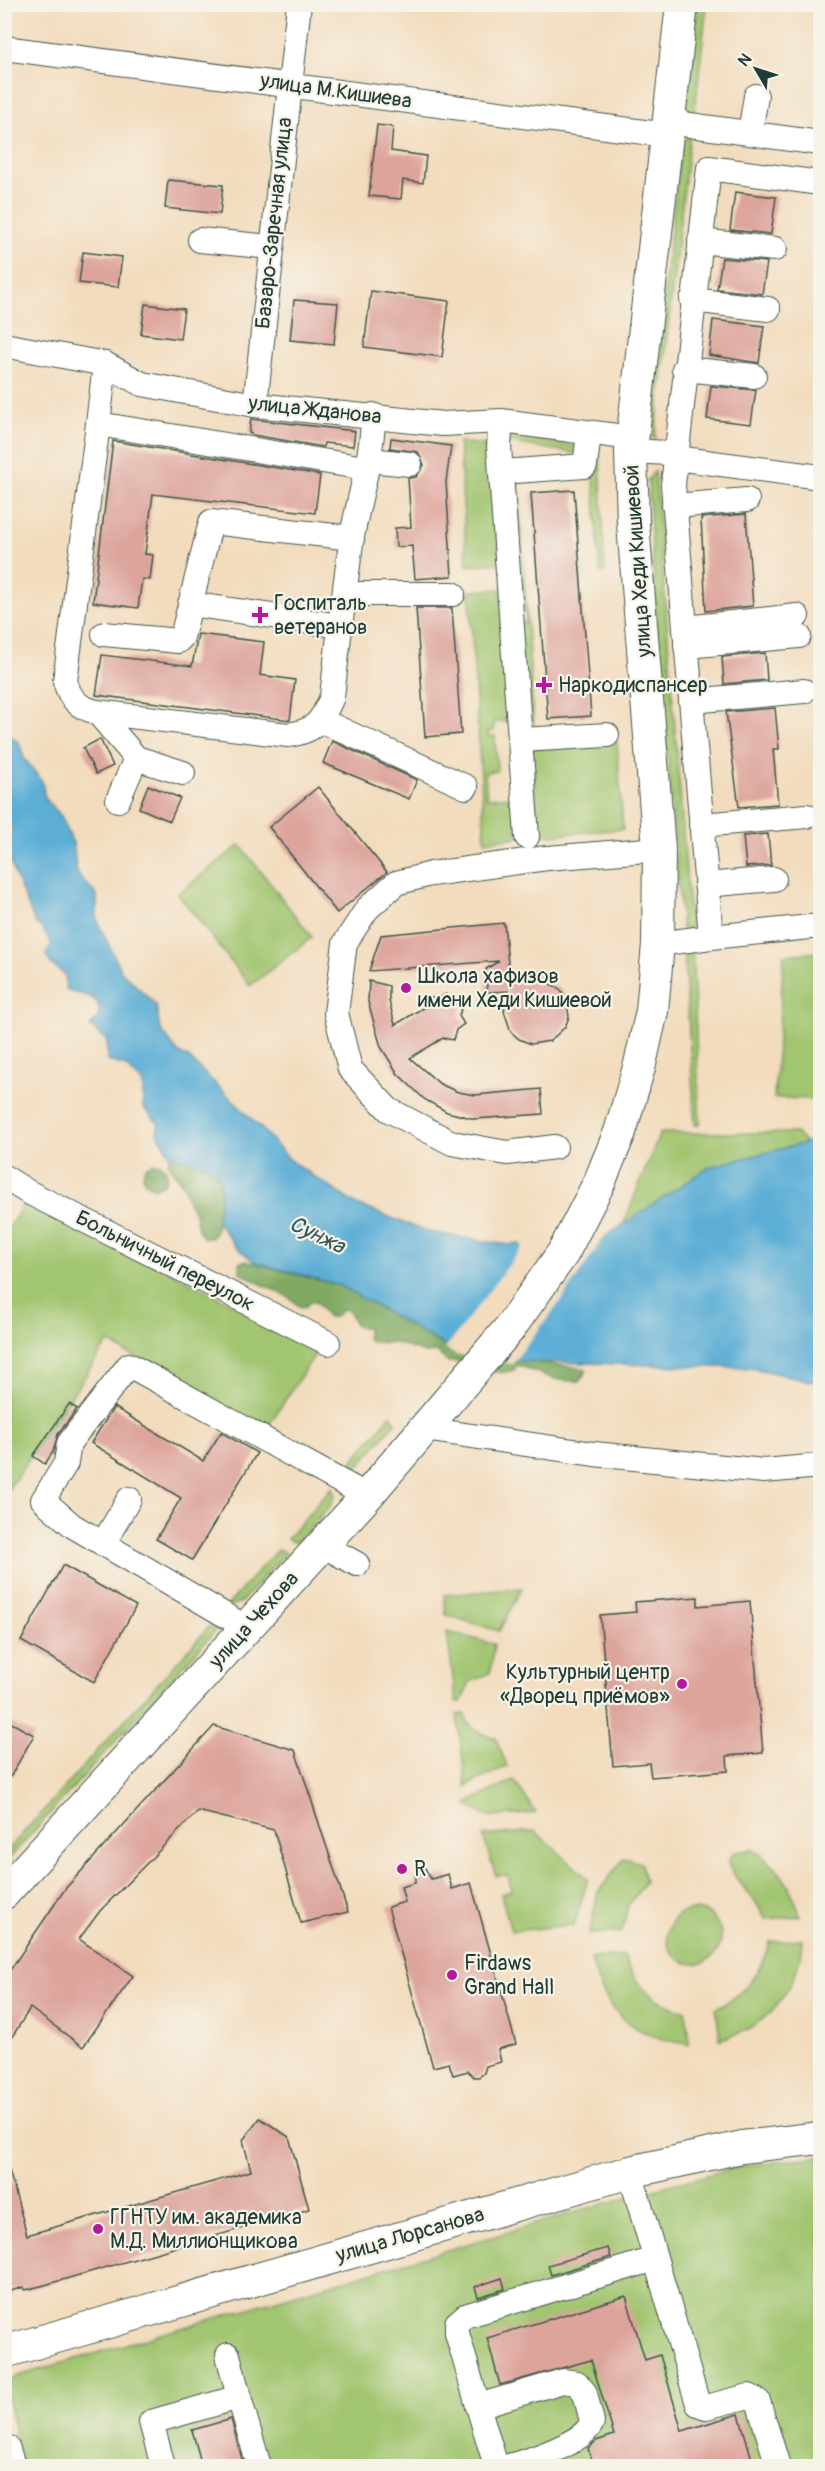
<svg xmlns="http://www.w3.org/2000/svg" width="825" height="2471" viewBox="0 0 825 2471" font-family="Pangolin,sans-serif">
<rect width="100%" height="100%" fill="#f7f3e8"/>
<filter id="ink" filterUnits="userSpaceOnUse"><feTurbulence type="fractalNoise" baseFrequency=".0167" numOctaves="2"/><feDisplacementMap in="SourceGraphic" scale="12" xChannelSelector="R" yChannelSelector="G"/><feConvolveMatrix kernelMatrix="1 2 1 2 8 2 1 2 1" color-interpolation-filters="sRGB"/></filter>
<filter id="wash" filterUnits="userSpaceOnUse"><feTurbulence type="fractalNoise" baseFrequency=".008" numOctaves="4" result="noise"/><feDisplacementMap in="SourceGraphic" scale="24" xChannelSelector="R" yChannelSelector="G"/><feGaussianBlur stdDeviation="1.35" result="paint"/><feColorMatrix in="noise" values="0 0 0 0 0 0 0 0 0 0 0 0 0 0 0 0 0 1.4 0 .05"/><feComposite in="paint" operator="in"/></filter>
<g filter="url(#wash)">
<rect width="100%" height="100%" fill="#f2dcbd"/>
<g fill="#a1c56f" stroke="#608152" stroke-width="1.5">
<path d="M698 5H707L694 116 688 113 686 104Z"/>
<path d="M690 135 655 439 650 434 654 377 681 145 683 140Z"/>
<path d="M508 435 579 447 578 454 507 442Z"/>
<path d="M459 442 492 446 500 563 467 566Z"/>
<path d="M594 449 600 456 605 572H600L593 466Z"/>
<path d="M655 471 691 935 682 928 656 620 648 480Z"/>
<path d="M518 484 534 730 530 731 517 624 526 622 524 601 515 602 511 485Z"/>
<path d="M501 589 510 721 494 722V731L488 732 489 737 495 736 497 771 485 772 487 798 516 796 518 837 485 841 469 591Z"/>
<path d="M617 742 623 829 538 836 532 748Z"/>
<path d="M240 845 312 937 250 986 178 894Z"/>
<path d="M692 945 700 1125H695L684 954Z"/>
<path d="M820 952V1099L774 1098 784 955Z"/>
<path d="M660 1133H795L820 1155 615 1245Z"/>
<path d="M27 1199 319 1348 265 1431 108 1342 5 1494V1234Z"/>
<path d="M391 1415 396 1422 355 1470H345Z"/>
<path d="M332 1487 335 1495 330 1506 296 1543 287 1539Z"/>
<path d="M278 1549 286 1553 241 1602 226 1607Z"/>
<path d="M522 1588 499 1631 446 1615 444 1595Z"/>
<path d="M216 1619 217 1627 214 1632 5 1863V1853Z"/>
<path d="M447 1632 494 1644 490 1673 470 1682 461 1702H456Z"/>
<path d="M464 1714C470 1728 480 1736 495 1737L507 1766 466 1786 457 1715Z"/>
<path d="M514 1780 536 1813 490 1817 469 1807 467 1803Z"/>
<path d="M535 1831 588 1879 574 1925 511 1931 501 1894 511 1891 508 1875 496 1876 483 1836Z"/>
<path d="M752 1849C778 1865 792 1886 800 1916L765 1919C758 1898 728 1875 728 1861L733 1853Z"/>
<path d="M624 1858 641 1863 645 1882 628 1906 622 1932 589 1934 598 1892Z"/>
<circle cx="694" cy="1937" r="27"/>
<path d="M802 1939C800 1987 768 2029 720 2039L716 2008C744 1996 762 1972 769 1942Z"/>
<path d="M624 1956C634 1986 656 2004 686 2011L689 2044C634 2038 603 2012 591 1958Z"/>
<path d="M820 2156V2466H23L5 2390 7 2384 18 2376 651 2190 741 2166Z"/>
</g>
<g fill="#80aa62" stroke="#50744b" stroke-width="1.5">
<path d="M170 1155C205 1163 226 1164 220 1206 218 1216 218 1229 212 1238H204L198 1230 195 1213 189 1204 184 1187 168 1164Z"/>
<circle cx="155" cy="1175" r="12"/>
<path d="M245 1261 341 1286 454 1351 586 1369V1372L579 1381C552 1382 541 1373 517 1365L514 1370C486 1379 476 1358 447 1362L437 1352 425 1353 396 1343 371 1342 367 1338V1328L356 1326 348 1310 343 1309 334 1317H328L316 1302H310L304 1308C295 1306 295 1300 288 1297 271 1288 257 1283 240 1272L239 1263Z"/>
</g>
<path fill="#5baed6" stroke="#3d7685" stroke-width="1.5" d="M4 725 9 736 19 742 24 758 42 781 45 798 61 816 73 843 77 873 97 896V920L122 972 156 1005 160 1029 178 1052 190 1059 260 1127 292 1162 357 1205 429 1232 509 1245 518 1243 532 1257 593 1252 606 1236 709 1167 820 1139V1383L752 1368 515 1361 454 1351 341 1286 255 1262 235 1246 217 1221C226 1168 221 1168 170 1155L157 1132 159 1124 143 1107V1083L124 1065 107 1061V1041L90 1026C101 1018 104 1002 88 996 80 992 74 995 66 989L65 975C55 966 52 969 46 954L52 944 41 927 36 924C27 902 5 858 5 838L12 831 11 826 5 822Z"/>
<path fill="#f2dcbd" d="M609 1230 560 1302 512 1364 456 1355 445 1349 524 1245 533 1254 549 1256 587 1251Z"/>
<g id="blocks">
<g fill="#dda49c">
<path d="M377 125 393 127 391 151 426 156 423 183 403 180 401 199 369 196Z"/>
<path d="M168 180 223 185 220 214 165 208Z"/>
<path d="M735 192 776 197 771 234 730 230Z"/>
<path d="M83 252 122 257 118 287 79 283Z"/>
<path d="M722 258 767 262 762 294 717 289Z"/>
<path d="M371 291 449 301 442 357 364 347Z"/>
<path d="M294 300 338 303 334 344 290 340Z"/>
<path d="M145 304 184 309 180 339 141 334Z"/>
<path d="M713 320 764 326 759 363 709 355Z"/>
<path d="M711 386 756 390 751 424 707 419Z"/>
<path d="M251 419 355 431 353 446 324 443 323 447 253 435 249 433Z"/>
<path d="M391 438 451 446 446 482 452 576 415 579 412 546 396 547 395 528 411 527 408 478 416 477 424 465 418 452 390 448Z"/>
<path d="M113 441 320 475 315 513 153 494 145 554 153 555 150 580 142 579 138 608 93 602Z"/>
<path d="M574 490 591 716 548 719 531 493Z"/>
<path d="M746 514 753 606 706 611 701 518Z"/>
<path d="M416 608H452L461 734 425 737Z"/>
<path d="M198 634 264 642 260 675 295 680 290 720 96 695 102 655 192 666Z"/>
<path d="M765 653 767 680 724 684 722 657Z"/>
<path d="M775 708 779 749H773L778 804 739 807 726 712Z"/>
<path d="M100 739 113 766 96 774 83 748Z"/>
<path d="M332 741 417 780 409 799 323 763Z"/>
<path d="M148 785 180 798 170 821 139 808Z"/>
<path d="M318 787 387 872 337 913 269 827Z"/>
<path d="M768 834 771 865 746 867 743 836Z"/>
<path d="M504 923 509 974 542 971V979L560 989 566 997 569 1017 565 1027 550 1041 531 1044 519 1039 511 1032 504 1011 508 991 487 992 486 969 499 961 369 971 381 935Z"/>
<path d="M369 981 389 986V1001L395 1025 426 1006 428 997 437 999 446 994 451 1003 462 1005 459 1016 464 1024 456 1030 453 1040 443 1038 410 1058 440 1084 458 1092 475 1095 541 1089 543 1114 475 1119 447 1112 424 1099 398 1074 381 1047 368 1002Z"/>
<path d="M69 1404 77 1409 58 1434 53 1452 45 1464 33 1456Z"/>
<path d="M114 1407 203 1461 221 1432 257 1453 192 1560 156 1539 181 1498 91 1443Z"/>
<path d="M63 1565 136 1606 94 1682 21 1641Z"/>
<path d="M698 1597V1606L750 1601 763 1753 727 1756 728 1771 651 1777 649 1763 613 1766 600 1615 636 1612 635 1602Z"/>
<path d="M4 1719 34 1735 4 1788Z"/>
<path d="M214 1726 295 1750 348 1912 301 1923 274 1830 198 1811 100 1911 79 1939 133 1976 83 2047 30 2008 4 2050V1979L65 1889Z"/>
<path d="M425 1868 431 1879 448 1874 452 1889 471 1883 516 2044 498 2049 501 2062 486 2066 484 2073 479 2077H474L468 2071 453 2075 449 2063 433 2067 388 1907 405 1902 401 1887 415 1883V1876Z"/>
<path d="M260 2118 289 2137 309 2209 41 2286 25 2290 24 2287 4 2293V2171L9 2170 27 2235 251 2171 243 2140Z"/>
<path d="M608 2248 611 2257 551 2275 548 2265Z"/>
<path d="M502 2278 505 2289 478 2297 475 2287Z"/>
<path d="M626 2296 645 2360 660 2355 682 2431 739 2414 753 2463 741 2466H593L588 2448 596 2441 614 2435 591 2360 500 2385 487 2338Z"/>
<path d="M231 2419 244 2466H202L192 2430Z"/>
</g>
</g>
</g>
<g filter="url(#ink)">
<use href="#blocks" fill-opacity="0" stroke="#3f5549" stroke-width="1.5"/>
<g fill="none" stroke-linecap="round" stroke-linejoin="round">
<defs>
<g id="minor">
<path d="M4 48 667 135"/>
<path d="M668 122 820 143"/>
<path d="M750 133 756 96"/>
<path d="M820 183 709 168 673 485 711 937 820 926"/>
<path d="M200 240 271 247"/>
<path d="M700 241 775 249"/>
<path d="M692 300 768 309"/>
<path d="M4 345 105 364 142 384 255 405 443 424 501 421 632 438"/>
<path d="M684 369 754 376"/>
<path d="M255 405 299 4"/>
<path d="M501 421 499 446 527 837"/>
<path d="M98 424 105 364"/>
<path d="M631 451 668 453 676 458 820 477"/>
<path d="M368 460 410 464"/>
<path d="M365 468 98 424 65 681C70 700 79 708 97 712L288 735C316 731 321 722 332 697 338 644 344 590 352 537 359 496 373 456 373 415"/>
<path d="M501 472 585 466 589 434"/>
<path d="M674 506 747 500"/>
<path d="M345 594H453"/>
<path d="M190 604 341 626"/>
<path d="M685 628 797 616"/>
<path d="M104 634 178 641 182 637 211 522 352 538"/>
<path d="M686 646 799 636"/>
<path d="M691 701 804 691"/>
<path d="M97 712 136 758 183 773"/>
<path d="M322 721 466 787"/>
<path d="M522 740 607 735"/>
<path d="M118 800 136 758"/>
<path d="M701 825 807 816"/>
<path d="M706 885 774 879"/>
<path d="M658 944 711 937"/>
<path d="M555 1147 507 1153 452 1143 389 1110 350 1069 336 1013 345 943 367 909 396 883 431 874 547 858 659 849"/>
<path d="M4 1177 28 1192 328 1343"/>
<path d="M424 1429 594 1454 764 1471 820 1466"/>
<path d="M103 1544 129 1499"/>
<path d="M322 1545 357 1564"/>
<path d="M247 1628 73 1526 43 1500 66 1463 69 1443 129 1365 367 1496"/>
<path d="M630 2172 698 2404 706 2407 749 2396 758 2401 778 2466"/>
<path d="M228 2355 239 2397"/>
<path d="M478 2406 496 2466"/>
<path d="M163 2466 151 2422 239 2397 259 2466"/>
<path d="M509 2466C530 2460 585 2443 592 2422L585 2393 577 2383 563 2381 478 2406 457 2333V2323L465 2316 655 2259"/>
</g>
<g id="major">
<path d="M4 1893 367 1496 509 1329 563 1253 599 1183 620 1132 640 1064 652 1011 658 944 659 849 633 524 631 451 682 4"/>
<path d="M4 2352 630 2172 742 2147 820 2138"/>
<path d="M4 2450 9 2466"/>
</g>
</defs>
<use href="#minor" stroke="#3f5549" stroke-width="26"/>
<use href="#major" stroke="#3f5549" stroke-width="34"/>
<use href="#minor" stroke="#fff" stroke-width="24"/>
<use href="#major" stroke="#fff" stroke-width="32"/>
</g>
</g>
<g fill="#b5179e" stroke="#f7f3e8" stroke-width="2">
<path d="M257 606h6v6h6v6h-6v6h-6v-6h-6v-6h6z"/>
<path d="M541 676h6v6h6v6h-6v6h-6v-6h-6v-6h6z"/>
<circle cx="406" cy="988" r="6"/>
<circle cx="682" cy="1684" r="6"/>
<circle cx="402" cy="1869" r="6"/>
<circle cx="452" cy="1975" r="6"/>
<circle cx="98" cy="2229" r="6"/>
</g>
<g text-anchor="middle" dominant-baseline="central" stroke-width="4.5" stroke-linejoin="round" paint-order="stroke">
<g font-size="21" fill="#1f3d34" stroke="#f7f3e8">
<text transform="translate(336 91) rotate(8)">улица М.Кишиева</text>
<text transform="translate(274 223) rotate(-84)">Базаро-Заречная улица</text>
<text transform="translate(315 410) rotate(6)">улица Жданова</text>
<text transform="translate(638 561) rotate(-94)">улица Хеди Кишиевой</text>
<text transform="translate(165 1261) rotate(27)">Больничный переулок</text>
<text transform="translate(254 1620) rotate(-48)">улица Чехова</text>
<text transform="translate(410 2235) rotate(-16)">улица Лорсанова</text>
</g>
<g font-size="21" fill="#1f3d34" stroke="#f7f3e8" text-anchor="start">
<text x="274" y="603">Госпиталь<tspan x="274" dy="24">ветеранов</tspan></text>
<text x="558" y="685">Наркодиспансер</text>
<text x="418" y="976">Школа хафизов<tspan x="418" dy="24">имени Хеди Кишиевой</tspan></text>
<text x="670" y="1672" text-anchor="end">Культурный центр<tspan x="670" dy="24">«Дворец приёмов»</tspan></text>
<text x="414" y="1869">R</text>
<text x="464" y="1963">Firdaws<tspan x="464" dy="24">Grand Hall</tspan></text>
<text x="110" y="2217">ГГНТУ им. академика<tspan x="110" dy="24">М.Д. Миллионщикова</tspan></text>
</g>
<g font-size="22" font-style="italic" fill="#2e595c" stroke="#f7f3e8">
<text transform="translate(317 1235) rotate(26)">Сунжа</text>
</g>
</g>
<rect width="825" height="2471" fill="none" stroke="#f7f3e8" stroke-width="24"/>
<g transform="translate(756 69) rotate(309)" stroke="#f7f3e8" stroke-width="4.5" paint-order="stroke">
<path d="M0-4.5L10 22L0 15L-10 22Z" fill="#1f3d34"/>
<text y="-9" font-size="16" font-weight="bold" text-anchor="middle" fill="#1f3d34">N</text>
</g>
</svg>
